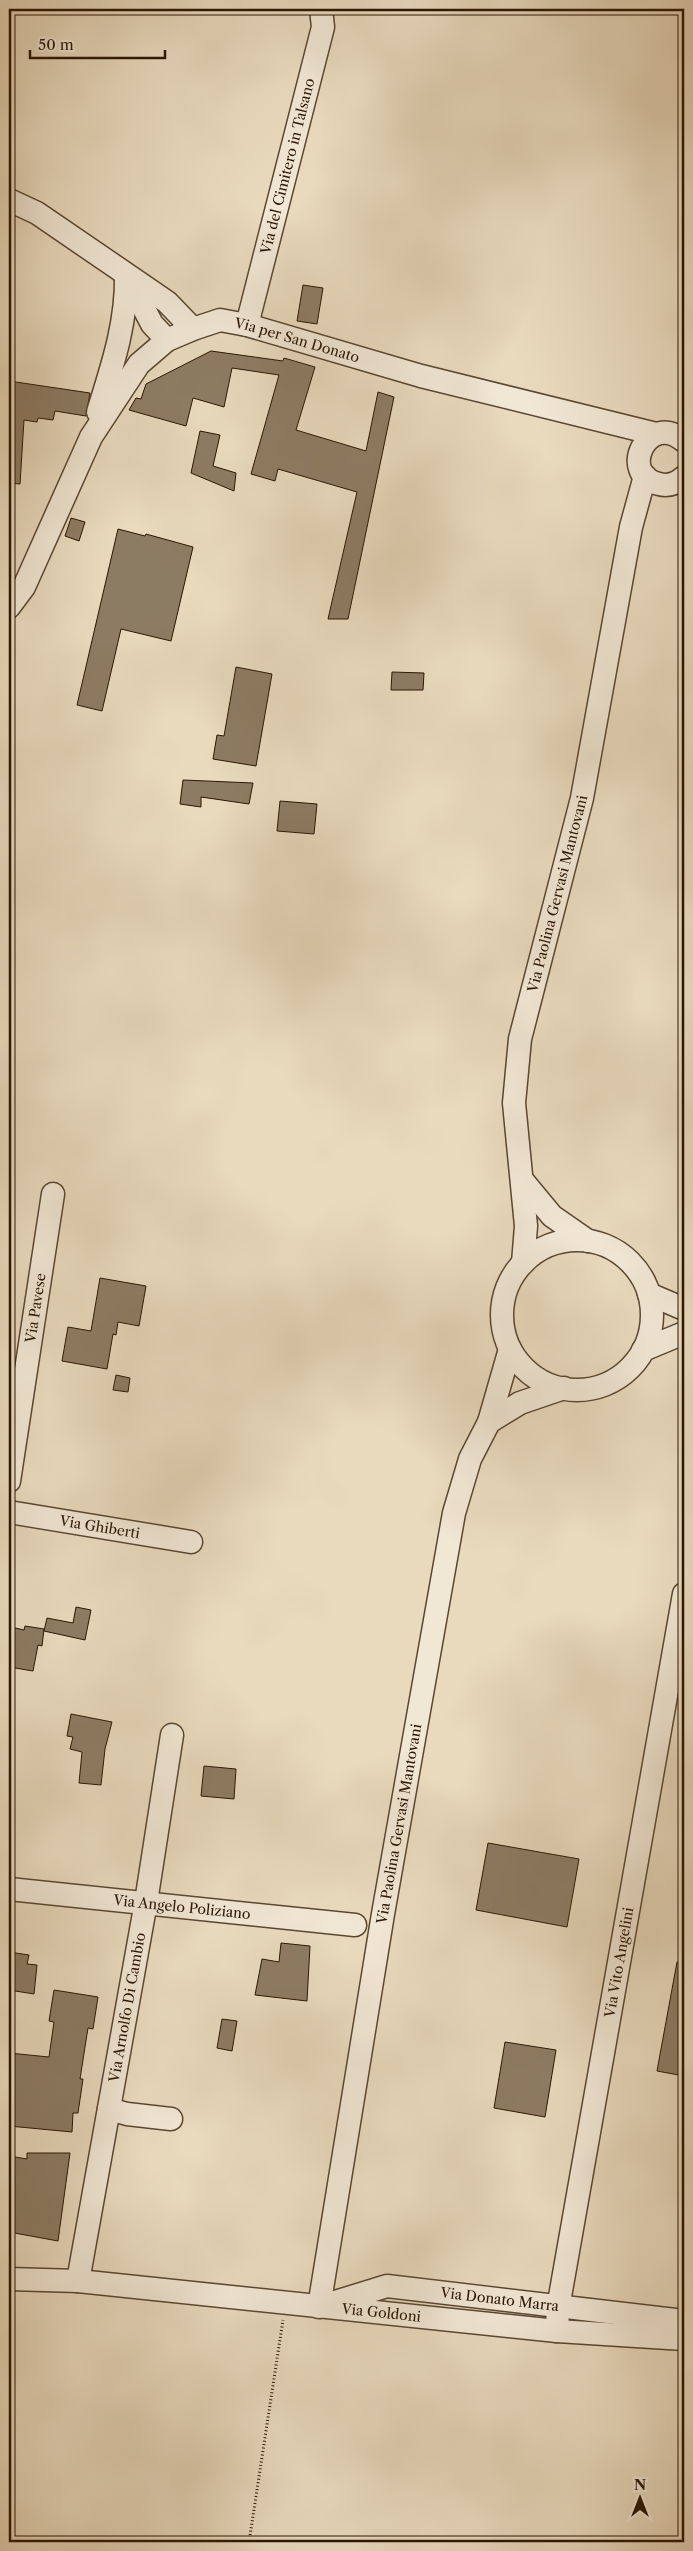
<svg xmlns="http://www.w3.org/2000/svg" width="693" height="2551" viewBox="0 0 693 2551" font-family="'Libre Caslon Text',serif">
<rect width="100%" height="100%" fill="#e9dabe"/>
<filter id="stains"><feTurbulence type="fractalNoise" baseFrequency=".004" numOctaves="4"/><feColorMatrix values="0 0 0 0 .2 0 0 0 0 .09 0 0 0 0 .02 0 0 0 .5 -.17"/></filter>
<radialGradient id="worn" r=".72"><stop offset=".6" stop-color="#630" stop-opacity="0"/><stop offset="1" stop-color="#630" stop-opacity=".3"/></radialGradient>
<g fill="#8d7c64" stroke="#2a1602">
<path d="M303 285 323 288 317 324 297 321Z"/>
<path d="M211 351 283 361 284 358 315 367 296 430 366 451 378 392 394 397 348 619H328L357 492 278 469 275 481 251 474 279 375 232 368 224 407 193 398 186 426 129 410 136 398 141 399 146 384Z"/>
<path d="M9 381 90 393 86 416 55 411 53 420 38 418 37 422 24 420 20 484 9 483Z"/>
<path d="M200 431 220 435 213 466 236 473 234 491 191 473Z"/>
<path d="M71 518 85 522 79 541 65 536Z"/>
<path d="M118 529 145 536 146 534 193 547 171 641 121 629 102 711 77 705Z"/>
<path d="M236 667 272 674 256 766 213 759 217 735 224 736Z"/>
<path d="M392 672 424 673 423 690H391Z"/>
<path d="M183 780 253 783 249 804 201 797V807L180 804Z"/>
<path d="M280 801 317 804 314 834 277 831Z"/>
<path d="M100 1278 146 1286 139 1326 118 1322 116 1335 113 1334 107 1369 62 1361 68 1327 91 1331Z"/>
<path d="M116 1375 130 1378 128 1392 113 1390Z"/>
<path d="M76 1607 91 1610 85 1640 44 1631 47 1618 73 1623Z"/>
<path d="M25 1626 44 1629 42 1646 38 1645 33 1671 9 1667 11 1627 24 1630Z"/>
<path d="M71 1714 112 1722 105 1749 101 1785 79 1783 82 1752 70 1749 73 1737 67 1736Z"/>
<path d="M204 1766 236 1769 234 1799 201 1796Z"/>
<path d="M488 1843 579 1859 567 1927 476 1910Z"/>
<path d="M281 1943 310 1946 307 2001 255 1995 262 1959 279 1962Z"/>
<path d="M9 1952 29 1955 27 1964 37 1965 34 1994 9 1990Z"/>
<path d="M677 1962H684V2076L657 2071Z"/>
<path d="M54 1990 98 1997 93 2029 88 2028 80 2079H83L78 2113H73L72 2132 9 2126V2053L49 2057 54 2022 49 2021Z"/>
<path d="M222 2019 237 2021 232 2051 217 2048Z"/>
<path d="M505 2042 556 2050 545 2117 494 2108Z"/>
<path d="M27 2153H70L58 2241 9 2232V2156L27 2159Z"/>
</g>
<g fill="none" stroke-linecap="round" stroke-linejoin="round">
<defs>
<g id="minor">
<path d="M9 200 37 213 167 302 193 329"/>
<path d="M128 278 152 324 167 340"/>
<path id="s1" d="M247 325 323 27 321 9"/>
<path d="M98 412C112 367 127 323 126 275"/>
<path d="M684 441C648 410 617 475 659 484 669 487 677 483 684 477"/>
<path id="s2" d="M9 607 24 587 91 437 139 364 167 340 193 329 220 320 247 325 421 376 656 434"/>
<path d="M523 1181 552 1216 588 1241"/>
<circle cx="577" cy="1315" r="75"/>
<path id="s3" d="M523 1263 526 1226 514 1103 520 1039 582 798 631 527 645 476"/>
<path d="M649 1294 684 1309"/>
<path id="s4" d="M510 1349 489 1422 470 1459 454 1513 383 1914 319 2307 387 2286 684 2321"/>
<path d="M643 1350 684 1333"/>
<path d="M489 1422 520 1403 564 1388"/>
<path id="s5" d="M9 1481 53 1194"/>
<path id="s6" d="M9 1512 191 1542"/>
<path id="s7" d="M9 1889 355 1925"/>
<path d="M109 2109 127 2114 171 2119"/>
<path id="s8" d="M9 2279 78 2281 557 2331 684 2339"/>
<path id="s9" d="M78 2281 146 1902 172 1735"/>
<path id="s10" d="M557 2331 558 2308 684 1594"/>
</g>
</defs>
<use href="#minor" stroke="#5a4731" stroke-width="25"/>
<path stroke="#2a1602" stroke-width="3" stroke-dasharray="1 2.5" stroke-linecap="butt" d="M249 2542 283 2320"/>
<use href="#minor" stroke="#f1e7d5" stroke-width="22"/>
</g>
<g text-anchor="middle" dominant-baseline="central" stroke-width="4.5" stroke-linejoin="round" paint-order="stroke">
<g font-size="14" fill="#2a1602" stroke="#f1e7d5">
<text stroke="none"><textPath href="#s1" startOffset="164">Via del Cimitero in Talsano</textPath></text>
<text stroke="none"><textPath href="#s2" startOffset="450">Via per San Donato</textPath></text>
<text stroke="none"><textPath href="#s3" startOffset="375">Via Paolina Gervasi Mantovani</textPath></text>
<text stroke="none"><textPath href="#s5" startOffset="175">Via Pavese</textPath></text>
<text stroke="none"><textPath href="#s6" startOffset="92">Via Ghiberti</textPath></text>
<text transform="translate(399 1824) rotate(-80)">Via Paolina Gervasi Mantovani</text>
<text stroke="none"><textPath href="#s7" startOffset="174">Via Angelo Poliziano</textPath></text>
<text stroke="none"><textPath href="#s10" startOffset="374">Via Vito Angelini</textPath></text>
<text stroke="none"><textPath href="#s9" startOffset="278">Via Arnolfo Di Cambio</textPath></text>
<text stroke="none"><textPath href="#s4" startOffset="1164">Via Donato Marra</textPath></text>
<text stroke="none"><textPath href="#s8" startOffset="374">Via Goldoni</textPath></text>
</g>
</g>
<rect width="693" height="2551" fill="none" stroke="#e9dabe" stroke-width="30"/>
<rect x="10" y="10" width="673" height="2531" fill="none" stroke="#2a1602" stroke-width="2.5"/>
<rect x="15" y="15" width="663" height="2521" fill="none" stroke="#2a1602"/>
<g transform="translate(640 2498)" stroke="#f1e7d5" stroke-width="4" paint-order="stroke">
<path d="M0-4L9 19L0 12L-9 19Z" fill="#2a1602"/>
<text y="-8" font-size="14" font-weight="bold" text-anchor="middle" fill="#2a1602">N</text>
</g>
<path d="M30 50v8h135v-8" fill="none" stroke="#2a1602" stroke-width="2.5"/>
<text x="38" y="50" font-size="15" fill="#2a1602" stroke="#f1e7d5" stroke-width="4" paint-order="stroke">50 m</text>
<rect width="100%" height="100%" filter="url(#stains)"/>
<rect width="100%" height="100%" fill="url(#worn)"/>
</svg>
